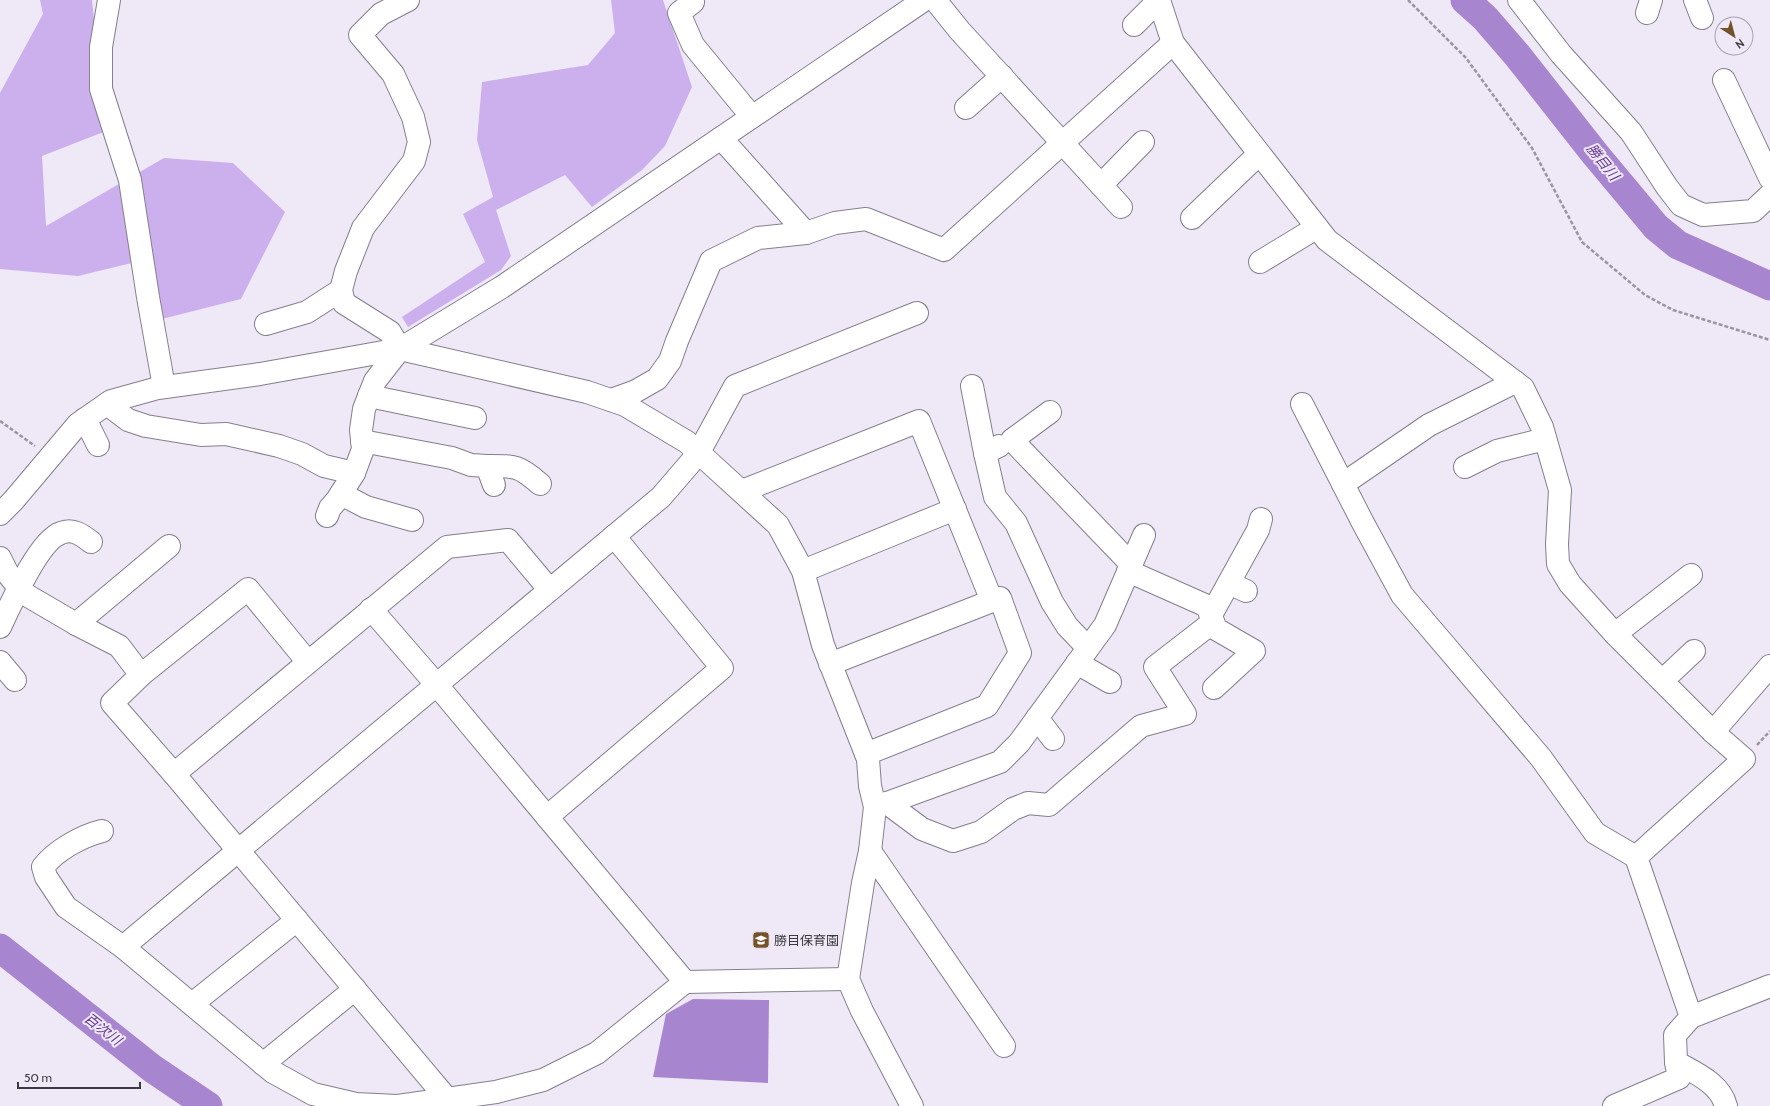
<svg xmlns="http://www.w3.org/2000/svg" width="1770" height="1106" viewBox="0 0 1770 1106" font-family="Cabin,'Noto Sans JP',sans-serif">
<rect width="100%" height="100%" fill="#efe8f7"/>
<g fill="#ccb0ee">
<path d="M40 0H92L106 131 42 156 46 226 164 158 233 163 285 212 241 299 150 322 140 261 78 276 0 269V93L43 14Z"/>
<path d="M611 0H663L692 87 665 146 642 170 592 207 565 175 496 210 511 256 501 270 408 327 402 317 485 262 463 214 493 197 477 140 482 82 588 65 615 33Z"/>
</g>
<path fill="#a885cf" d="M693 999 769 1000 768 1083 653 1077 666 1014Z"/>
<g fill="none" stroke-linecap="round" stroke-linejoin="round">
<g stroke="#a885cf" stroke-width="29">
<path d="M1465 0 1485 18 1517 55 1595 154 1656 227 1678 245 1770 286"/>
<path d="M0 948 153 1069 208 1106"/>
</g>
<defs>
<g id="minor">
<path d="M109 0 101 47V89L130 180 148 297 164 387"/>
<path d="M935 0 960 31 1121 207"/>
<path d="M1159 0 1173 43 1327 240 1523 388 1542 427 1560 490 1557 544 1558 564 1570 584 1615 634 1713 732 1744 759 1636 857"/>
<path d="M1519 0 1561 54 1631 132 1667 187 1681 205 1703 215 1753 211 1770 195"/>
<path d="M1695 0 1702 18"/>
<path d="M693 2 679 13 693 45 752 117"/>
<path d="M1647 13 1651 0"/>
<path d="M1134 25 1159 0"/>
<path d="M1724 80 1770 178"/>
<path d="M966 108 1002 76"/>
<path d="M1101 185 1143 142"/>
<path d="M1192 218 1259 154"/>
<path d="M806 233 835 223 866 219 944 250 1173 43"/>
<path d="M1260 262 1316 228"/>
<path d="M266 324 307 312 341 290"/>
<path d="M400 349 390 332 344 303 341 290 346 271 363 228 414 161 419 142 413 117 393 74 360 35 381 14 408 0"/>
<path d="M972 386 985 453 999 446"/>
<path d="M369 396 475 418"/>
<path d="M611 400 636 391 657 379 670 361 677 341 711 261 758 238 806 233 721 138"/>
<path d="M107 404 128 420 146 426 201 435 226 434 279 446 302 454 324 466 354 473"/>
<path d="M1302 404 1363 523 1402 595 1541 758 1595 833 1636 857 1691 1017"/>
<path d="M1050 412 1012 440 1131 564"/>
<path d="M85 419 98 445"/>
<path d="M362 441 452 458 471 465 487 466 494 485"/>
<path d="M985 453 995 497 1016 523 1052 602 1067 626 1088 648"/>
<path d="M487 466C515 466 518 465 540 484"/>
<path d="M1465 467 1497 451 1545 439"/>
<path d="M1343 484 1429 425 1515 382"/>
<path d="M742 491 919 421 992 601 1000 598 1020 653 987 706 866 754"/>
<path d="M341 494 366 507 412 520"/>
<path d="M0 514 13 501 78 424 111 401 158 388 260 374 400 349 587 392 625 405 687 442 778 525 803 571 823 645 868 759 870 786 875 807 870 851 863 883 848 979 862 1011 912 1106"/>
<path d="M327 516 330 508 337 500 354 473 363 449 361 430 364 409 375 381 400 349 502 287 924 0"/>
<path d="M0 558 8 574 23 593 76 624 119 646 141 675 248 589 307 661"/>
<path d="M803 571 955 509"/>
<path d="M1128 571 1207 606 1216 629 1254 651 1214 688"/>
<path d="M1229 583 1246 591"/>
<path d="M371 609 436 684 685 982"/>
<path d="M1211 615 1258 530 1261 519"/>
<path d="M76 624 169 546"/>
<path d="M0 627C10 606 39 540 61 533 73 528 82 535 91 542"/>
<path d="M1615 634 1691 575"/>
<path d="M0 662 15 680"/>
<path d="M1077 663 1110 682"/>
<path d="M830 664 992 601"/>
<path d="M141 675 112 703 174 774"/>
<path d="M1662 681 1694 651"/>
<path d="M1037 718 1053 739"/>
<path d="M1713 732 1770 666"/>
<path d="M887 803 922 829 953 841 981 832 1013 809 1028 803 1049 805 1141 726 1185 714 1155 667 1213 622"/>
<path d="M876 807 1000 762 1019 743 1105 625 1144 535"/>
<path d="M547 817 722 668 614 536"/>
<path d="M102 831C82 836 56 850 43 867L46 877 66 907 123 947"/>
<path d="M870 851 1004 1046"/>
<path d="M192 1004 297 920"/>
<path d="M1676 1062C1695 1073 1720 1083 1726 1106"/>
<path d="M263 1064 355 989"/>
<path d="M448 1100 174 774 447 547 508 540 549 589"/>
<path d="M397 1106 356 1104 313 1094 273 1072 123 947 661 497 698 454 735 386 917 313"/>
<path d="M398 1106 496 1092 543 1080 597 1053 685 982 848 979"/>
<path d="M1614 1106 1679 1078 1676 1062 1675 1035 1691 1017 1770 986"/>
</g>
</defs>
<use href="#minor" stroke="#847f8c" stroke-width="24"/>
<g stroke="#9a959f" stroke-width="2.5" stroke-dasharray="4 2" stroke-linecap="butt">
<path d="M1408 0 1466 58 1532 148 1582 242 1645 295 1673 310 1770 340"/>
<path d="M0 421 35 446"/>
<path d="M1757 745 1770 731"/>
</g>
<use href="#minor" stroke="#fff" stroke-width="22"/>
</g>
<defs>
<symbol id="school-square" viewBox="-11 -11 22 22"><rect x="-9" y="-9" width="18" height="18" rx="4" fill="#74532a" stroke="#efe8f7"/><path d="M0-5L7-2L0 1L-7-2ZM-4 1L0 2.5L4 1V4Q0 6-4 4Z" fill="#fff"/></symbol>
</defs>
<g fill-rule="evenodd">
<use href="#school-square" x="751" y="930" width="20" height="20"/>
</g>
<g text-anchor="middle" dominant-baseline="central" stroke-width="4" stroke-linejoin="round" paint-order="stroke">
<g font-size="13" fill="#3c393f" stroke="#efe8f7" text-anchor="start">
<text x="774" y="940">勝目保育園</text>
</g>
<g font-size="14" font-style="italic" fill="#653790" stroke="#efe8f7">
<text transform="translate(1603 162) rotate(51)">勝目川</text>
<text transform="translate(103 1029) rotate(38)">百次川</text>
</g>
</g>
<g transform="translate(1734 36) rotate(144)"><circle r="19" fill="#efe8f7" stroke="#a7a2ad"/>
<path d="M0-3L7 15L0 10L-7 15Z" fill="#74532a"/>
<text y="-6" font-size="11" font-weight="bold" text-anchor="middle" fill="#3c393f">N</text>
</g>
<path d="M18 1082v6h122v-6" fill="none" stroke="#3c393f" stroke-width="2"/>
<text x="24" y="1082" font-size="12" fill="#3c393f" stroke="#efe8f7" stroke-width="3" paint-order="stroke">50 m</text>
</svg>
